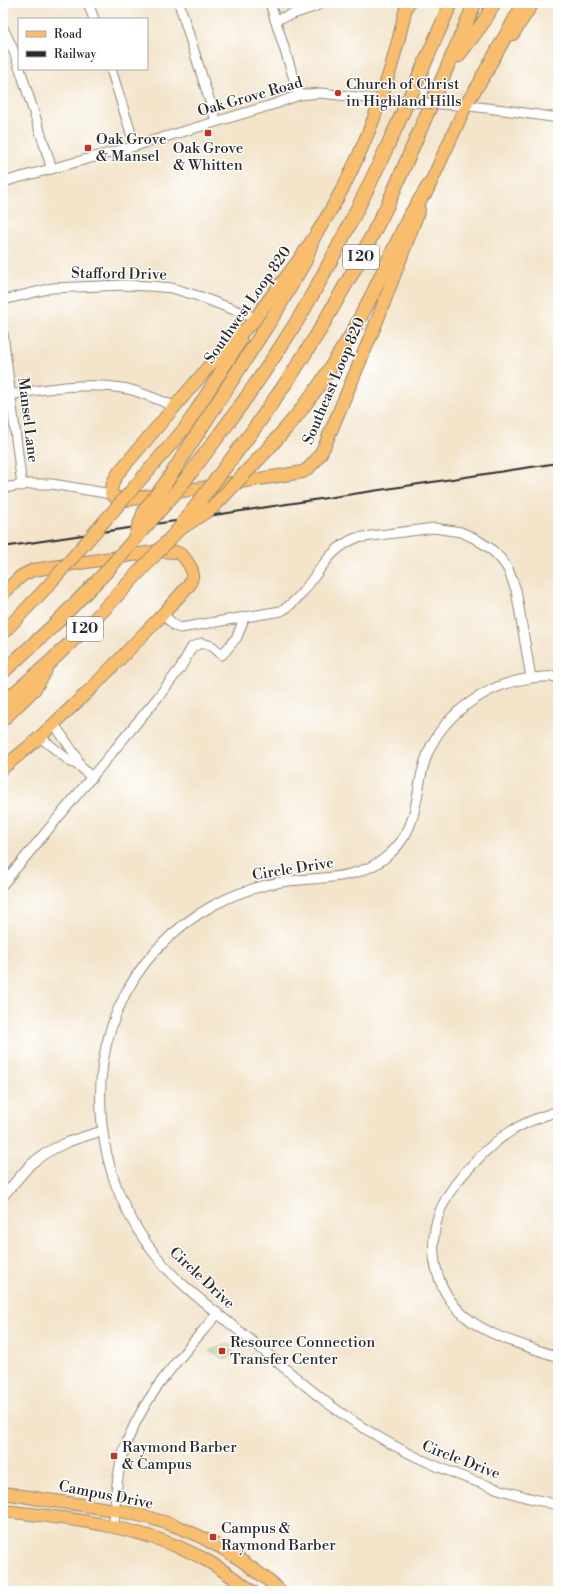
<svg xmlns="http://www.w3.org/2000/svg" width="561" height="1594" viewBox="0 0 561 1594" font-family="'Libre Bodoni',serif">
<defs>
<pattern id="grass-dots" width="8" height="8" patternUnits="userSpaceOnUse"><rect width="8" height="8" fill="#a6cf7b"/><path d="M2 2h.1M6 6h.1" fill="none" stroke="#8fb26a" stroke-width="1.8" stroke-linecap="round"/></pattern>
</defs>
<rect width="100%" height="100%" fill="#fff"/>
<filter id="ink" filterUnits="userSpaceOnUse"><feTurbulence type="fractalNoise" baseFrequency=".025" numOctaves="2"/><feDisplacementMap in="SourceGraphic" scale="8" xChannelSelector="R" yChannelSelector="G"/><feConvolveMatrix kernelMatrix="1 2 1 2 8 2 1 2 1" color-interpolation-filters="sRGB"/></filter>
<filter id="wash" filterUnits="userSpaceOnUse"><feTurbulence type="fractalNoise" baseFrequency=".012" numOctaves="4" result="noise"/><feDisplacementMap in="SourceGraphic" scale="16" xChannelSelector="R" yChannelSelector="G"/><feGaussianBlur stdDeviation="0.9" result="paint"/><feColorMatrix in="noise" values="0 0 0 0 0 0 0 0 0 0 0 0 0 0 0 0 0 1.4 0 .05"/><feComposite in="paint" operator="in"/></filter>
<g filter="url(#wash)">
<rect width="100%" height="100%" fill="#f3e4ca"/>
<path fill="url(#grass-dots)" stroke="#687d53" d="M228 1344 232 1346C234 1351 232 1356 228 1359H224L211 1352V1350Z"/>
</g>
<g filter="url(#ink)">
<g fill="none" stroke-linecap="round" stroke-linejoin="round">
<defs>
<g id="minor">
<path d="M88 3 94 19"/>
<path d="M179 3 216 121"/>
<path d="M270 3 299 95"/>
<path d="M275 20 314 7 321 3"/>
<path d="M3 28 15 54 19 67"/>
<path d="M20 69 52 169"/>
<path d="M111 69 135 146"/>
<path d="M460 105 504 110 558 118"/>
<path d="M3 182 135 146 275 104 299 95 320 93 395 101"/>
<path d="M3 300 52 288 125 285 149 286 172 288 198 296 256 318"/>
<path d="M3 334 22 486"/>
<path d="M3 396C44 389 86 381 128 389 143 393 159 400 174 406"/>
<path d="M3 488 29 484H52L111 494"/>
<path d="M163 614 175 626 180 628 281 611C312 594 320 552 356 538L434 528 461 532 474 538 490 548 501 559 508 569 516 590 531 678"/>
<path d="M558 676C549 677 540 677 531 678 486 684 439 716 425 761 413 799 421 829 385 858 356 881 315 877 281 882 234 890 191 913 158 948 124 984 104 1032 101 1081 97 1156 122 1223 175 1277 201 1302 230 1323 258 1346 281 1365 303 1384 326 1402 396 1455 473 1486 558 1505"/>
<path d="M54 724 76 756 80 766"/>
<path d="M40 737 71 762 80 766 92 778"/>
<path d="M3 884 159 696 181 667 192 647 202 643 212 646 222 655 237 637 244 618"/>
<path d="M558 1111C543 1116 527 1121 513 1130 499 1138 487 1149 476 1161 446 1190 428 1221 435 1263 439 1285 449 1303 466 1317 491 1338 528 1346 558 1357"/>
<path d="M3 1196C12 1186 21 1175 30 1165 51 1146 77 1138 103 1131"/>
<path d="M114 1527C115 1503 116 1478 123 1454 139 1399 182 1356 218 1313"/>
</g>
<g id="major">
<path d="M513 34 533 3"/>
<path d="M426 193 468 101 488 70"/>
<path d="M256 318 210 365 119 472C114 480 111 485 111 494L115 497 126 500 303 472C313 466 320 456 325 445L377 321 419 210"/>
<path d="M251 325C271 294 296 267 315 236 361 165 390 85 407 3"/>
<path d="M135 486 185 428 241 340"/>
<path d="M3 594 21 576 33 570 159 551 176 552 183 556 188 563 192 570V577L190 584 163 614 93 687 40 737 3 768"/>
<path d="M3 633 47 587"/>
<path d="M3 1493C20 1495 37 1499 54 1501 97 1507 140 1512 181 1528 218 1543 251 1565 281 1591"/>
<path d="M3 1511C71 1518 142 1526 204 1559 221 1568 236 1580 252 1591"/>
</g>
<g id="highway">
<path d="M407 5 408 3"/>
<path d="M458 56 485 20 494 3"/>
<path d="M482 78 524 3"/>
<path d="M351 335 373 293 409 217 429 185"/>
<path d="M231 419C256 384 281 348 303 311 360 212 406 107 451 3"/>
<path d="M254 429 292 374 318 333 358 263 388 204 475 3"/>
<path d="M167 481 277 310 305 261 312 241"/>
<path d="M3 672 54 625 105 573"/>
<path d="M3 703 48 664 95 619 138 573"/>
<path d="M3 719 35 688 45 671"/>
</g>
</defs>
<use href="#minor" stroke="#8f887a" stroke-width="11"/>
<use href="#major" stroke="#8f887a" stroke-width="14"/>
<use href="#highway" stroke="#8f887a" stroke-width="15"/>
<use href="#minor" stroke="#fff" stroke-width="9"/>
<use href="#major" stroke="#f9be6d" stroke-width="12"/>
<use href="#highway" stroke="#f9be6d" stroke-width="13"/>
<path stroke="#2b2b2b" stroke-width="2" d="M3 547 558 463"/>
<defs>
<path id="minor-bridge" d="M395 101 456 105"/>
<path id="major-bridge" d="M47 587 135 486"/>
<g id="highway-bridge">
<path d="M178 530 213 507 267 450 294 419 321 383 351 335"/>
<path d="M136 534 145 510 167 481"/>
<path d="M105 573 180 487 231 419"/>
<path d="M138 573 178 530 254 429"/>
</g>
</defs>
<use href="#minor-bridge" stroke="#8f887a" stroke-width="11" stroke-linecap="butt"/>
<use href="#major-bridge" stroke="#8f887a" stroke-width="14" stroke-linecap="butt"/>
<use href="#highway-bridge" stroke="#8f887a" stroke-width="15" stroke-linecap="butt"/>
<use href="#minor-bridge" stroke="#fff" stroke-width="9"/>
<use href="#major-bridge" stroke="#f9be6d" stroke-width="12"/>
<use href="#highway-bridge" stroke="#f9be6d" stroke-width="13"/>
</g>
</g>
<g fill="#c8321e" stroke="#fff" stroke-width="1.5">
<circle cx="338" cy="93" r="4"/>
<rect x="204" y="129" width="8" height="8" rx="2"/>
<rect x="84" y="144" width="8" height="8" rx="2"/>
<rect x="218" y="1347" width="8" height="8" rx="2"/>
<rect x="110" y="1452" width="8" height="8" rx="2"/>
<rect x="209" y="1533" width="8" height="8" rx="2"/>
</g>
<g text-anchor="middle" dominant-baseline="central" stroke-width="3" stroke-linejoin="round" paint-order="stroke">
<g fill="#fff" stroke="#6b6b6b" stroke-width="1">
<rect x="343" y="245" width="36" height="24" rx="3"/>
<rect x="67" y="617" width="36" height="24" rx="3"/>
</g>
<g font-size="14" font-weight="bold" fill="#2b2b2b">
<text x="361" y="257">I 20</text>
<text x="85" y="629">I 20</text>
</g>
<g font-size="15" fill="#2b2b2b" stroke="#fff" text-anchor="start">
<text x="346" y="84">Church of Christ<tspan x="346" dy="17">in Highland Hills</tspan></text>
<text x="96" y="139">Oak Grove<tspan x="96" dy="17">&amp; Mansel</tspan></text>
<text x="208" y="148" text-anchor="middle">Oak Grove<tspan x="208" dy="17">&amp; Whitten</tspan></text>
<text x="230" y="1342">Resource Connection<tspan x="230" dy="17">Transfer Center</tspan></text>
<text x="122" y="1447">Raymond Barber<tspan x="122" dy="17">&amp; Campus</tspan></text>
<text x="221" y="1528">Campus &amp;<tspan x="221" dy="17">Raymond Barber</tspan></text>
</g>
<g font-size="15" fill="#2b2b2b" stroke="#fff">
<text transform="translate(250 97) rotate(-16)">Oak Grove Road</text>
<text transform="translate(119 274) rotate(1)">Stafford Drive</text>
<text transform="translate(248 305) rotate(-55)">Southwest Loop 820</text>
<text transform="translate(334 381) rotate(-67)">Southeast Loop 820</text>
<text transform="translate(28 420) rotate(83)">Mansel Lane</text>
<text transform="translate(293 869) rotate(-9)">Circle Drive</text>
<text transform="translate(202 1278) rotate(43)">Circle Drive</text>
<text transform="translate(461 1460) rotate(21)">Circle Drive</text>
<text transform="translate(106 1495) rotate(11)">Campus Drive</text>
</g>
</g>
<rect width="561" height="1594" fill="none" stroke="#fff" stroke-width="16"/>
<rect x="18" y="18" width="130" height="52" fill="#ffffff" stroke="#aaaaaa"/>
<rect x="26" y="31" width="20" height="6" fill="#f9be6d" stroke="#aaaaaa"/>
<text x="54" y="38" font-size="12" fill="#2b2b2b">Road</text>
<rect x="26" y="51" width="20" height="6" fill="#2b2b2b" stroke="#aaaaaa"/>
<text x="54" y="58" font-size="12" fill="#2b2b2b">Railway</text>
</svg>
